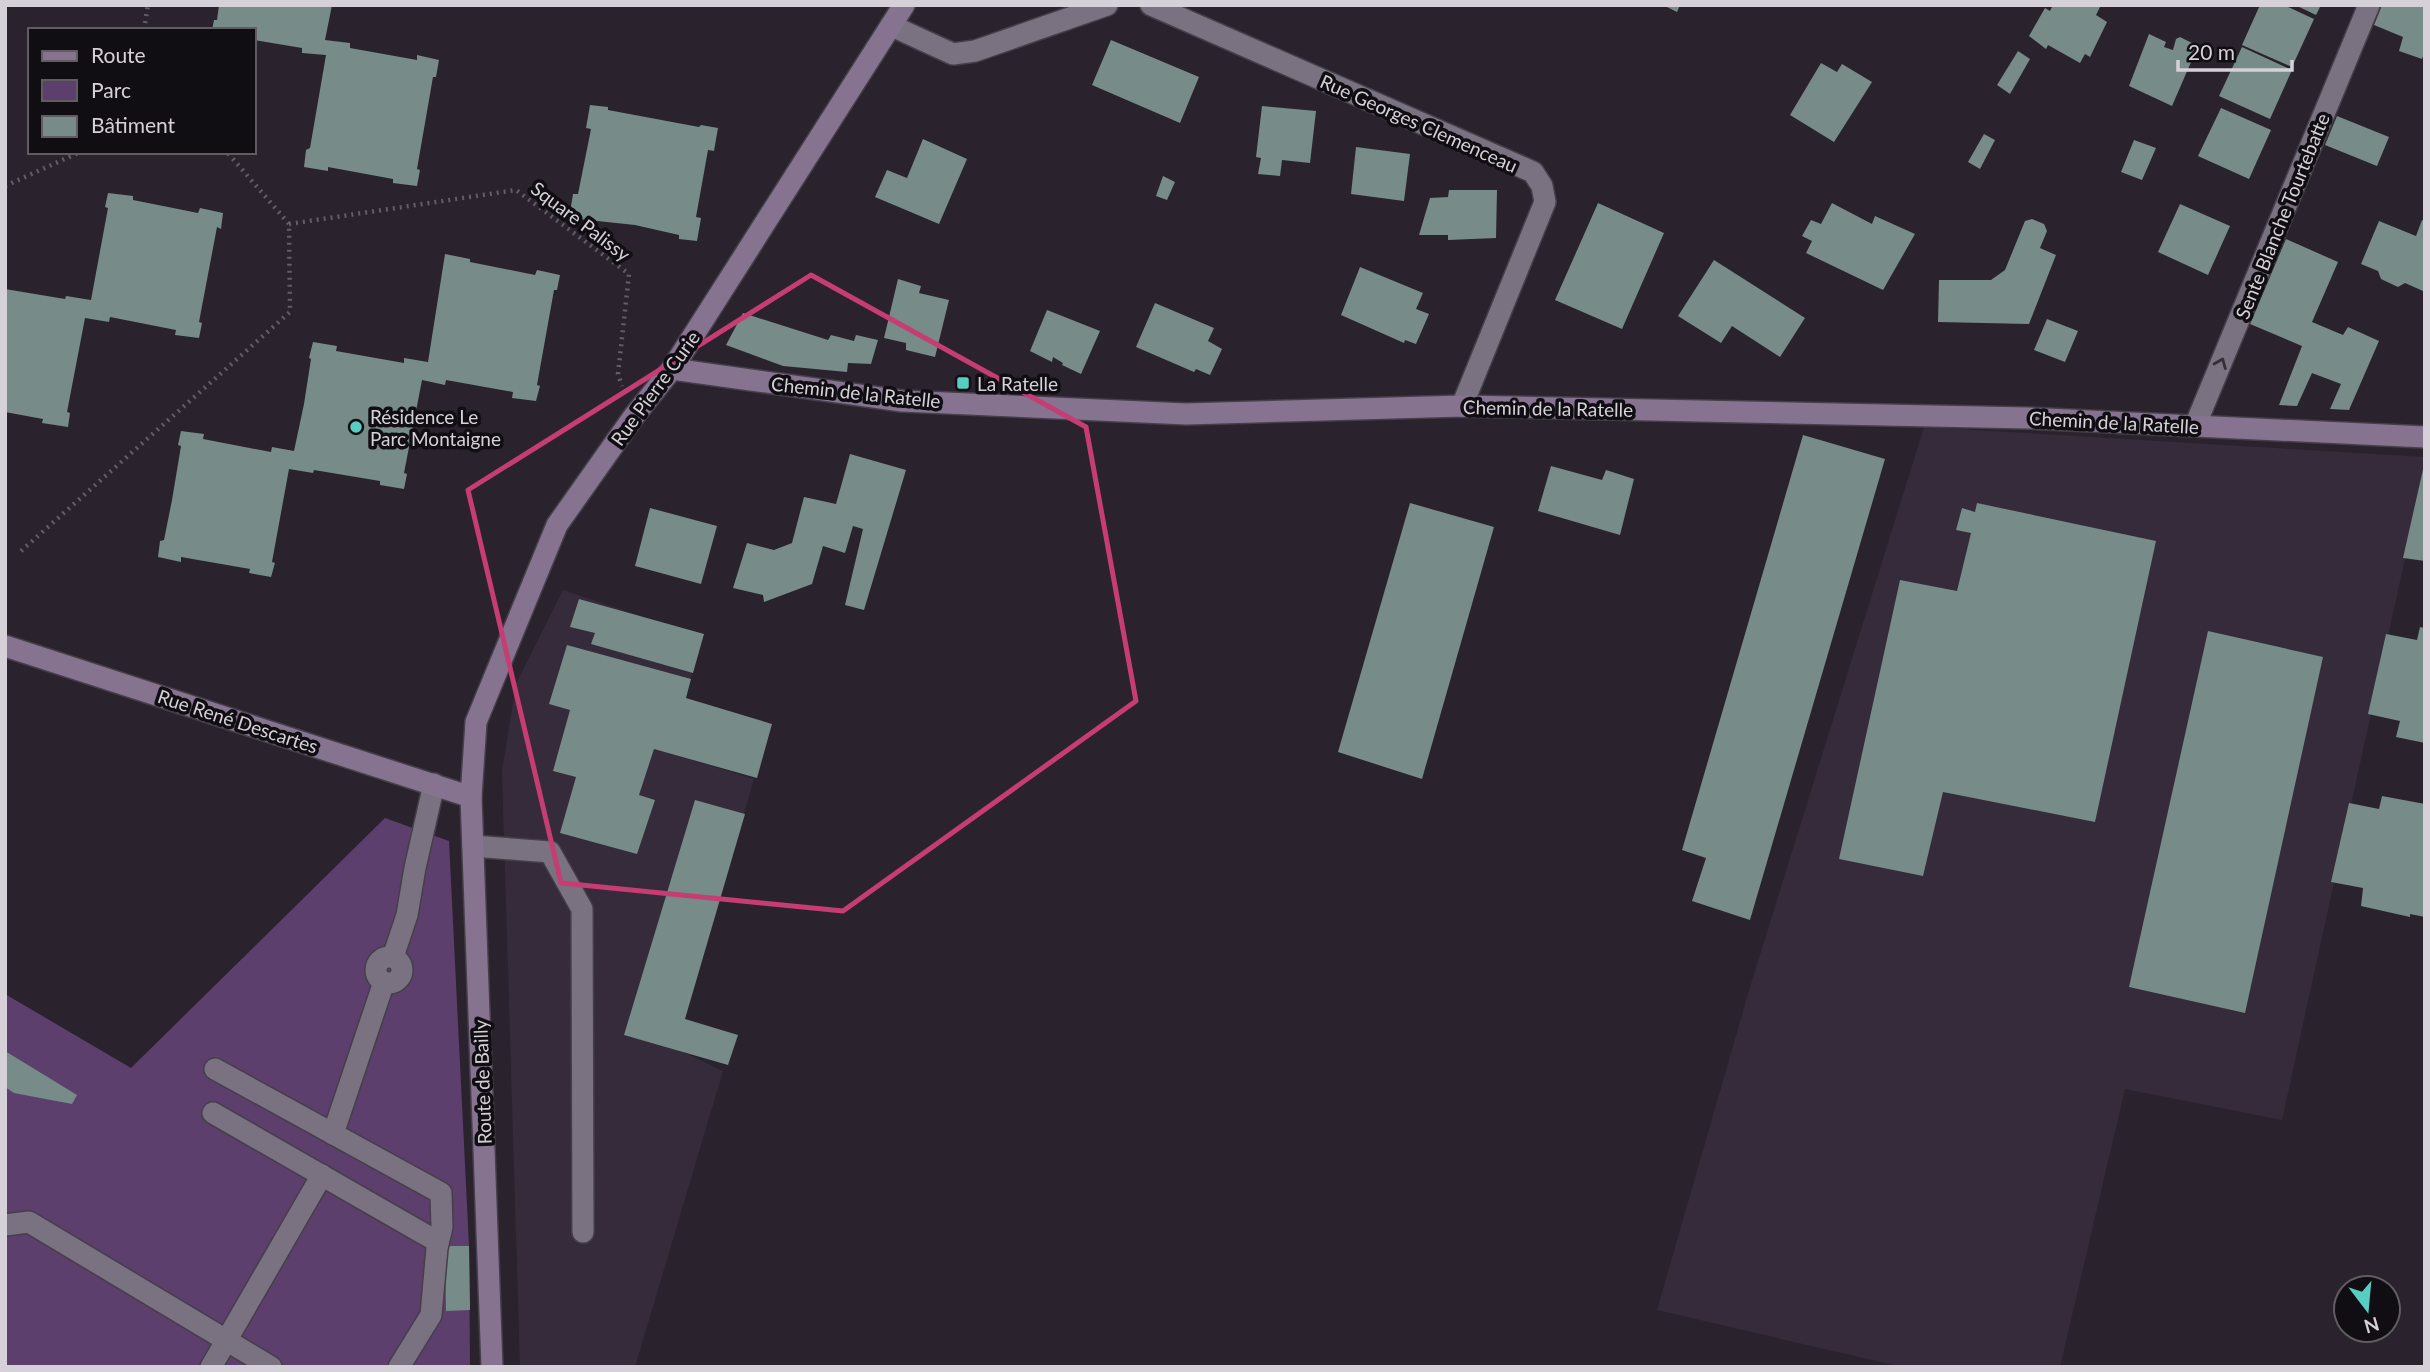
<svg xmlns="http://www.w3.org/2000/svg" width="2430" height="1372" viewBox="0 0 2430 1372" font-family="Lato,sans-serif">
<rect width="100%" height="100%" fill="#2a232e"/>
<g fill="#352b3b">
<path d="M1924 427 2425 457V467L2282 1120 2125 1089 2060 1367H1902L1657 1310 1750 987Z"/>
<path d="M563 590 701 636 672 754 754 779 675 1048 723 1071 635 1367H520L502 771 516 684Z"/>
</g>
<path fill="#5c3f6c" d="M385 818 449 841 469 1246 470 1367H5V994L131 1068Z"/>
<g fill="#778b88">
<path d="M219 5H332L325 40 350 43V48L417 60V55L439 60 436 77H433L417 169 420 170 417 186 393 183V179L328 167V171L304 167 306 150 310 148 326 55 302 53V48L254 40V30H212L214 20H217Z"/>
<path d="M1663 5H1680L1677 12Z"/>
<path d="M2053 5H2101L2096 15 2107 22 2090 57 2085 54 2080 63 2048 45 2046 49 2029 36 2045 8 2050 11Z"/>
<path d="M2260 5H2284L2314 19 2292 67 2242 45Z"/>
<path d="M2295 5H2321L2316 15Z"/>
<path d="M2382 5H2425V51L2422 59 2399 51 2403 37 2374 25Z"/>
<path d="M2149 34 2166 42 2164 47 2173 50 2176 39 2180 37 2198 46 2172 106 2129 86Z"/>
<path d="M1111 40 1199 77 1180 123 1092 85Z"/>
<path d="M2242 47 2292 70 2270 119 2219 96Z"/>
<path d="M2018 51 2030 59 2010 94 1997 85Z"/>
<path d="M1821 63 1837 72 1842 64 1872 82 1834 142 1790 115Z"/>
<path d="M590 105 608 107V110L699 127 701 125 718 128 714 151 708 150 696 217 701 218 697 241 679 239V235L635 225 569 218 573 194H578L591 129 586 128Z"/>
<path d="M1262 106 1316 111 1310 163 1282 160 1280 176 1258 174 1261 158 1256 157Z"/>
<path d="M2221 108 2271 130 2249 179 2198 156Z"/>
<path d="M2337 116 2389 137 2377 166 2325 145Z"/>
<path d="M1984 134 1995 140 1980 169 1968 162Z"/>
<path d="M923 139 967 159 939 224 875 197 887 170 907 178Z"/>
<path d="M2134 140 2156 148 2142 180 2121 172Z"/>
<path d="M1356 147 1410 154 1404 201 1351 194Z"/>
<path d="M1163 176 1175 182 1167 200 1156 196Z"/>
<path d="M1449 190H1497L1496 238 1448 240V235H1419L1430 198 1448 197Z"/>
<path d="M108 193 133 196V200L198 213 200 208 223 213 221 229 217 227 199 322 202 323 199 338 175 335 176 330 110 317 109 322 85 318 67 412 70 413 68 427 42 423 43 419 5 412V289L65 299 66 296 91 300 108 208 105 207Z"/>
<path d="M1598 203 1664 233 1622 329 1555 300Z"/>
<path d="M1832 203 1872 224 1875 216 1915 234 1883 290 1806 253 1812 241 1802 236 1811 220 1821 224Z"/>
<path d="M2180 204 2230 226 2208 275 2158 252Z"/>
<path d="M2032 219 2044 224 2047 231 2040 248 2056 255 2029 324 1938 322 1939 280H1991L2005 270 2025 221Z"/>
<path d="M2422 220 2425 221 2423 291 2405 283 2398 287 2381 279 2378 271 2361 264 2379 221 2416 236Z"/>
<path d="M2286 239 2338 262 2312 322 2343 335 2348 327 2379 341 2349 410 2330 409 2341 384 2312 373 2297 406 2279 405 2302 346 2250 324Z"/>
<path d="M445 254 470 259V262L535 275 537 270 560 275 557 290H554L537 385 540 386 536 401 512 398 513 392 446 380 445 385 422 380 404 473 407 474 404 489 380 485V481L314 470 313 473 289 469 272 562 275 563 271 577 249 573 250 569 181 557V562L158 557 160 541 164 540 172 500 181 446 178 445 181 431 204 434 203 439 271 452 272 447 294 451 304 404 311 359 309 358 313 342 337 346 336 351 404 363V358L428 362Z"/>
<path d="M1714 260 1805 318 1780 357 1732 326 1721 343 1678 316Z"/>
<path d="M1360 267 1423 293 1416 309 1429 314 1416 344 1405 340 1404 343 1341 315Z"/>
<path d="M898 279 921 286 919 293 949 300 935 357 906 350V343L884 338Z"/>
<path d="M1155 303 1214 328 1208 341 1222 349 1210 375 1196 369 1194 372 1136 347Z"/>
<path d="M1047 310 1100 331 1081 374 1062 365 1063 363 1053 357 1052 362 1030 351Z"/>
<path d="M743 313 828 340 831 335 854 341 856 335 878 340 871 364 848 363 847 372 783 366 726 345Z"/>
<path d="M2047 319 2078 331 2065 362 2034 350Z"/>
<path d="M1803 435 1885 459 1750 920 1692 901 1706 858 1682 850Z"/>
<path d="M850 454 906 470 864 610 845 605 863 529 853 526 845 553 823 546 812 584 764 602 763 595 733 588 747 543 774 550 792 543 804 497 836 504Z"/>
<path d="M2424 465H2425V561L2403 558Z"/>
<path d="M1551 466 1602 480 1606 470 1634 479 1620 535 1538 511Z"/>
<path d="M1410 503 1494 527 1422 779 1338 752Z"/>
<path d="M1977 503 2156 541 2095 822 1943 792 1923 876 1839 859 1900 580 1957 591 1971 533 1956 530 1962 508 1975 512Z"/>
<path d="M650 508 717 526 701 584 635 566Z"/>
<path d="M579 599 704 634 693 673 591 644 595 633 570 627Z"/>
<path d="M2420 627 2425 628V743L2396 737 2400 721 2368 714 2386 634 2417 640Z"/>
<path d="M2208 631 2323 657 2245 1013 2129 987Z"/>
<path d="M567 645 691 679 686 698 772 724 757 778 654 749 639 795 655 800 637 854 560 833 576 777 553 771 570 710 549 704Z"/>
<path d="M2382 796 2425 804V917L2410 914V917L2361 906 2363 888 2331 882 2349 803 2379 809Z"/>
<path d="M695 800 745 814 685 1019 738 1035 728 1065 624 1035Z"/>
<path d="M5 1051 77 1095 72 1104 14 1093 5 1087Z"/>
<path d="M445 1246H469L470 1310 446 1311Z"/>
</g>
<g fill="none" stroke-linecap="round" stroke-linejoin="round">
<defs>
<g id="lane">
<path d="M473 846 550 852 582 909 583 1232"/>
<circle cx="389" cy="970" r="13"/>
<path d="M393 957 407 915 415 868 434 784"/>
<path d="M215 1069 441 1193 442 1227 437 1248 431 1315 399 1367"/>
<path d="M213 1113 438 1242"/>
<path d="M333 1134 384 982"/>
<path d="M5 1225 29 1222 271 1367"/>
<path d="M211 1367 322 1175"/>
</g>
<g id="street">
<path d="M1151 5 1533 172 1542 186 1545 202 1462 406"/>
<path d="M892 26 953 54 975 51 1107 5"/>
<path d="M2195 426 2369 5"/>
</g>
<g id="secondary">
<path d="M672 369 902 401 1186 414 1462 406 2028 418 2425 437"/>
<path d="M5 646 471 797"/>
<path d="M492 1367 471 797 476 722 557 525 634 416 672 369 904 5"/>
</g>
</defs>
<use href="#lane" stroke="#453f49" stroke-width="24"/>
<use href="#street" stroke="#453f49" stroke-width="24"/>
<use href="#secondary" stroke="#453f49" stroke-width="24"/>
<g stroke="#635d67" stroke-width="4.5" stroke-dasharray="2 5" stroke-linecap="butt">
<path d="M144 30 148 5"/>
<path d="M5 186 80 152"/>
<path d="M289 224 516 190 629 274 618 374 622 386"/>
<path d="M21 551 290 312 289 224 227 152"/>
</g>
<use href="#lane" stroke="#7a7280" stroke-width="21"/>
<use href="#street" stroke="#7a7280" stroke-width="21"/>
<use href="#secondary" stroke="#857390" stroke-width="21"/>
</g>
<defs><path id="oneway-chevron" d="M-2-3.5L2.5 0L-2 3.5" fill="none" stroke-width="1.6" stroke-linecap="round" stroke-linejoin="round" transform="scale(1.75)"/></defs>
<use stroke="#363139" href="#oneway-chevron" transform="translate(2221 363) rotate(-68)"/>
<path fill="none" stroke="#c63d74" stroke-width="5" stroke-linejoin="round" d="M811 275 1086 427 1136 701 843 911 561 883 468 490Z"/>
<g fill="#57cec1" stroke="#110e13" stroke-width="2.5">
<rect x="956" y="376" width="14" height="14" rx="3.5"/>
<circle cx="356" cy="427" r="7"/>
</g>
<g text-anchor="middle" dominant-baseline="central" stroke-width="7" stroke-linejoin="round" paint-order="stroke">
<g font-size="19" fill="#d6d1d9" stroke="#110e13">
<text transform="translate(1419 123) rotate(24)">Rue Georges Clemenceau</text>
<text transform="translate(2282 216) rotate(-68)">Sente Blanche Tourtebatte</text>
<text transform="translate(581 221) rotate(37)">Square Palissy</text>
<text transform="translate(655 388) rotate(-54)">Rue Pierre Curie</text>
<text transform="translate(856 392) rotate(6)">Chemin de la Ratelle</text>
<text transform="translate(1548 408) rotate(1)">Chemin de la Ratelle</text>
<text transform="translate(2114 422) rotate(3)">Chemin de la Ratelle</text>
<text transform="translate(238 721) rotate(18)">Rue René Descartes</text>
<text transform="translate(482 1082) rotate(-92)">Route de Bailly</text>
</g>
<g font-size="19" fill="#d6d1d9" stroke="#110e13" text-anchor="start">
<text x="977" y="383">La Ratelle</text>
<text x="370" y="416">Résidence Le<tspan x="370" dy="22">Parc Montaigne</tspan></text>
</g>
</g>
<rect width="2430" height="1372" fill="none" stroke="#d6d1d9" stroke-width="14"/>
<rect x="28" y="28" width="228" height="126" fill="#110e13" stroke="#605c62" stroke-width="2"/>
<rect x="42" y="51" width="35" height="10" fill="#857390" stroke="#605c62" stroke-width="2"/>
<text x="91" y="63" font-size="21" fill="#d6d1d9">Route</text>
<rect x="42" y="80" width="35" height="21" fill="#5c3f6c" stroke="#605c62" stroke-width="2"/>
<text x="91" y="98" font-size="21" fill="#d6d1d9">Parc</text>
<rect x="42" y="116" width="35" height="21" fill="#778b88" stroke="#605c62" stroke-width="2"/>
<text x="91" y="133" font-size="21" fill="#d6d1d9">Bâtiment</text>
<g transform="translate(2367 1309) rotate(164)"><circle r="33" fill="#110e13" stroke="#605c62" stroke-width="2"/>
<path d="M0-5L12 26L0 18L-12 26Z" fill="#57cec1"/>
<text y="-10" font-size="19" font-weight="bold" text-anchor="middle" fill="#d6d1d9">N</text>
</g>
<path d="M2178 60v10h114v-10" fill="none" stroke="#d6d1d9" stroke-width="3.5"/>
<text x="2188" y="60" font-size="21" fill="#d6d1d9" stroke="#110e13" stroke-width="5" paint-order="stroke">20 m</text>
</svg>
